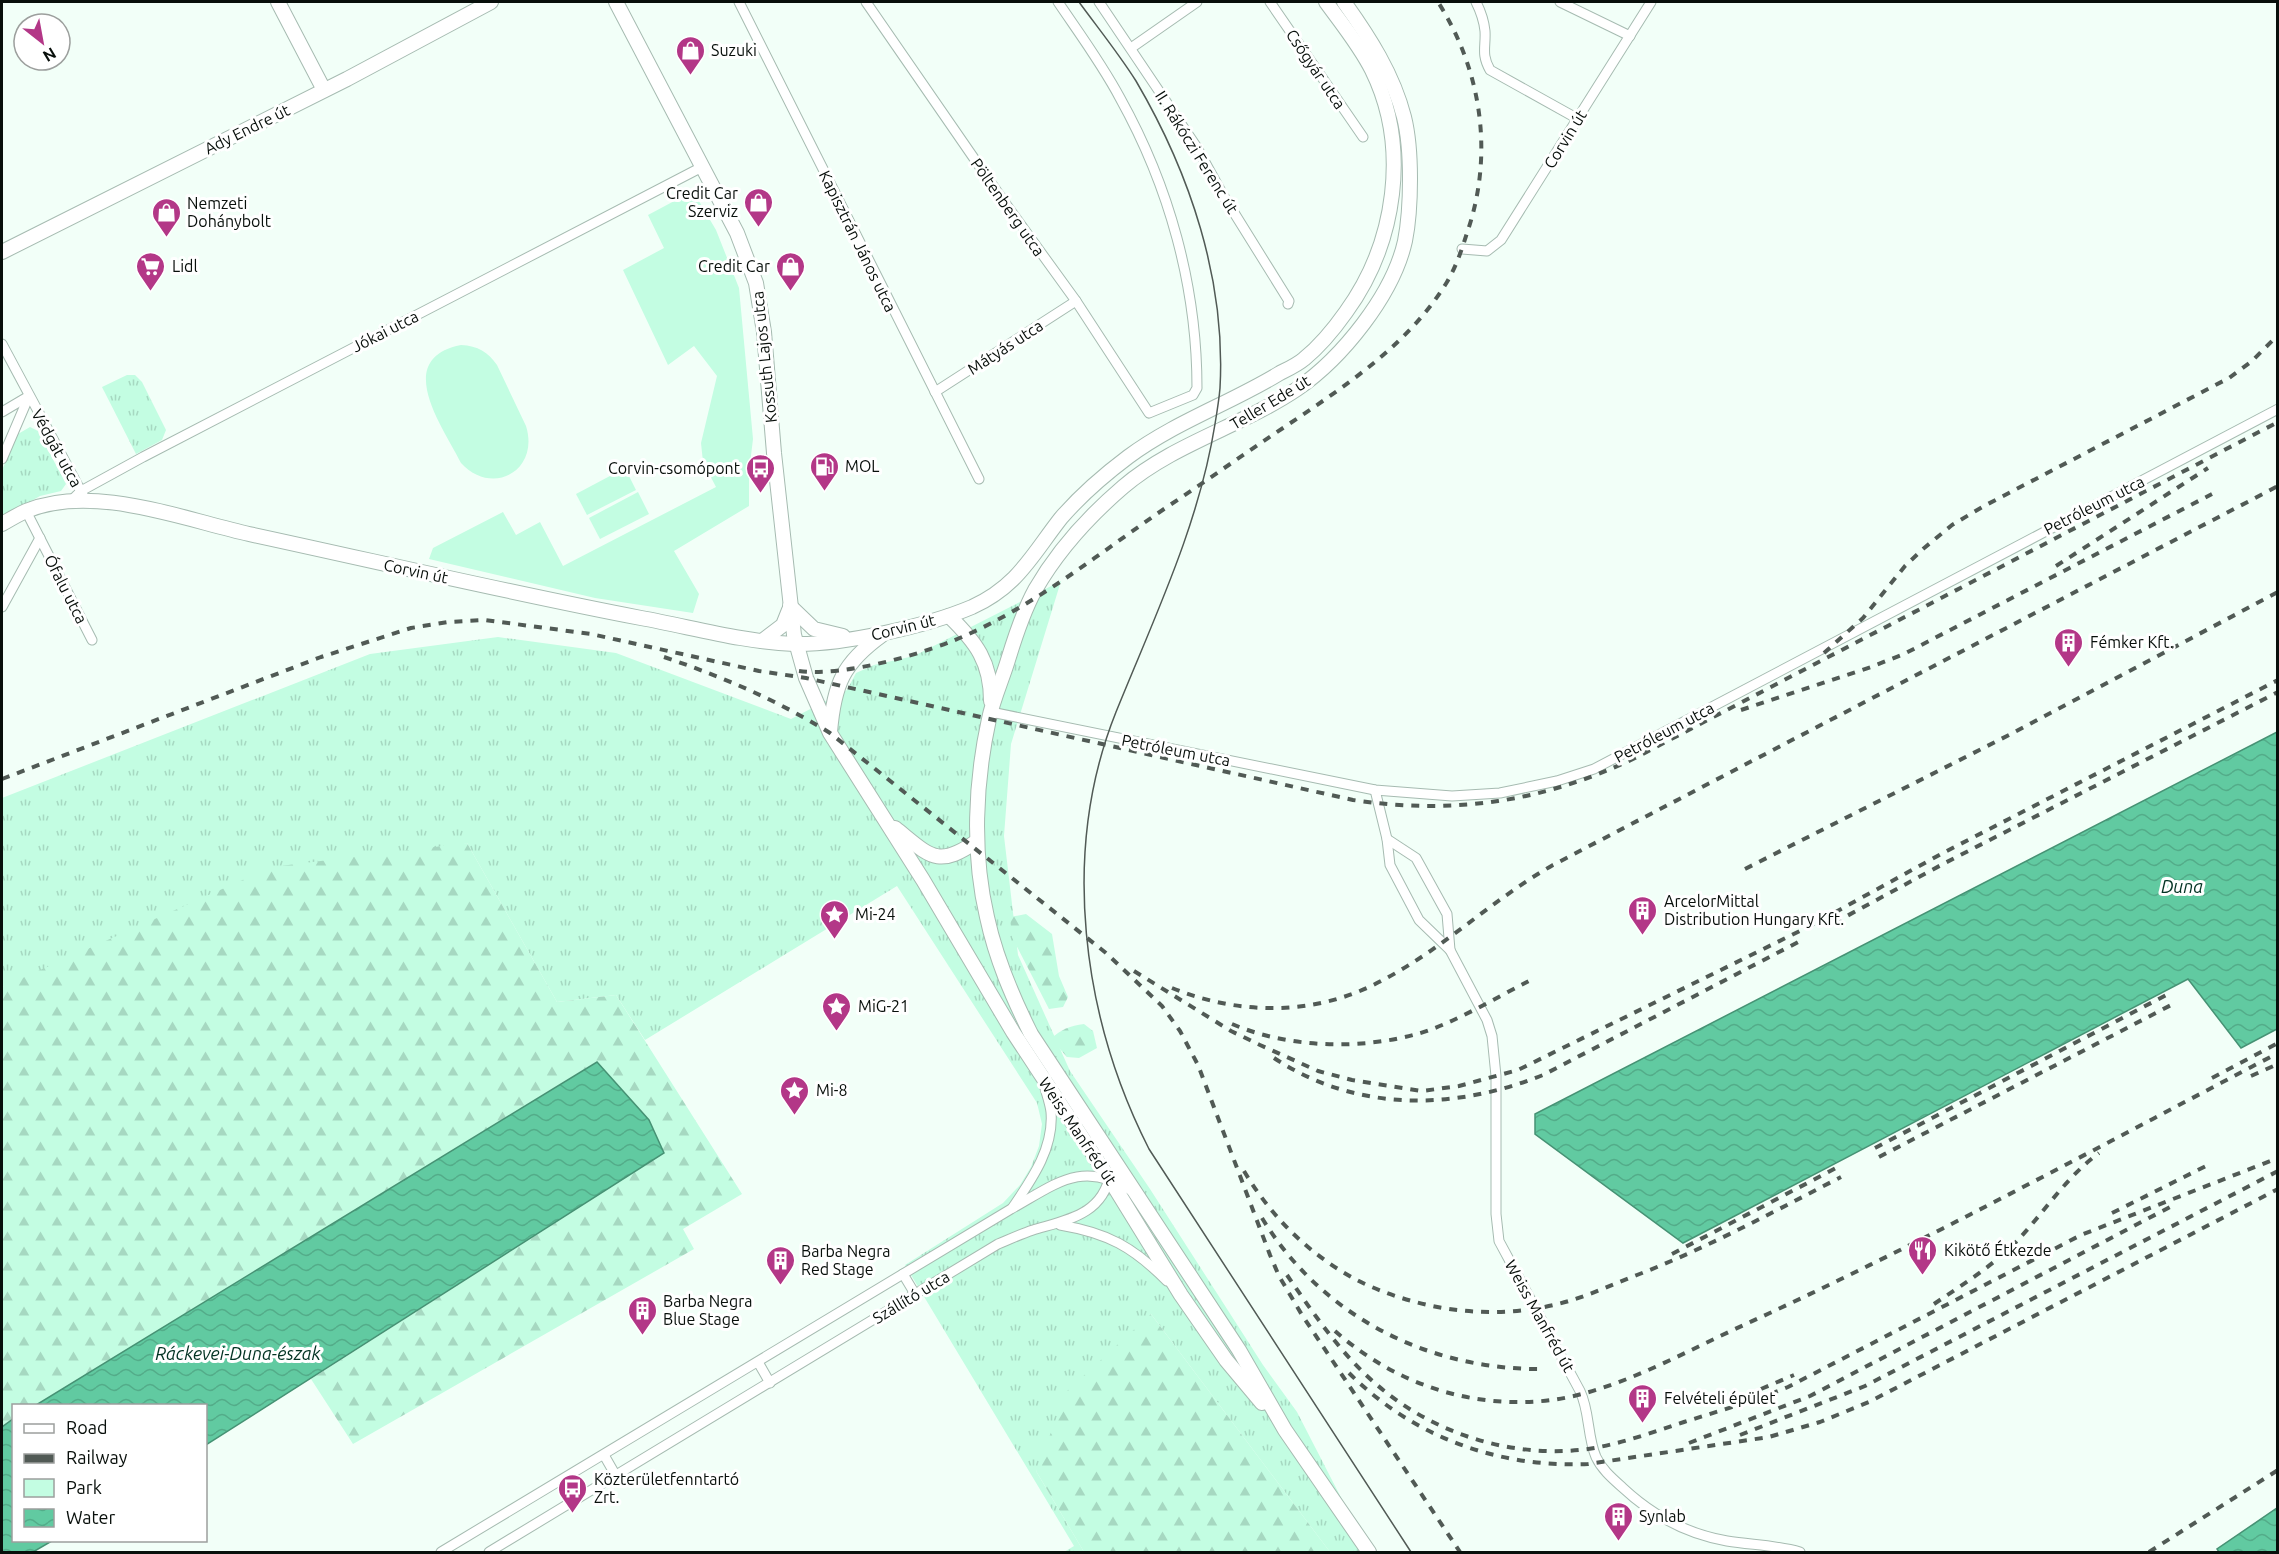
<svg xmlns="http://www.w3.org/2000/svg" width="2279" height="1554" viewBox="0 0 2279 1554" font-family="Ubuntu,sans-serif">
<defs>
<pattern id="grass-tufts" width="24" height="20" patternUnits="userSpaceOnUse" patternTransform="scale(1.5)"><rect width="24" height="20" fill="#c3fde2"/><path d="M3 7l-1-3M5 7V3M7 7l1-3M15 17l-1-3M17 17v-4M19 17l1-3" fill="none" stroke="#a6d8c1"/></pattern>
<pattern id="forest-firs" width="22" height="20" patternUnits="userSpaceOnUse" patternTransform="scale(1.5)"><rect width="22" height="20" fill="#c3fde2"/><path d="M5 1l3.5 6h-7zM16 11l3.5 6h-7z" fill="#a6d8c1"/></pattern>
<pattern id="water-waves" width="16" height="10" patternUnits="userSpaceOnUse" patternTransform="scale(1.5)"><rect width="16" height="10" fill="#61caa1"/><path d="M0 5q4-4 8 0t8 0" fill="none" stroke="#53ac89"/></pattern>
</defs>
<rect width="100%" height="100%" fill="#f2fff8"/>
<g fill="url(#grass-tufts)">
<path d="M127 375H135L142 382 166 430 162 440 136 454 102 387Z"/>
<path d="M30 427 38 431 66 484 61 491 40 496 2 518V470L18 434Z"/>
<path d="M1061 581 1011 744 1004 836 1018 955 1070 1071 1150 1189 1263 1365 1297 1412 1369 1552H1330L1151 1314 1036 1471 1084 1552H1064L1074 1546 905 1265 1003 1203 1020 1185 1031 1167 1039 1146 1042 1124 1037 1103 897 886 645 1040 616 995 557 1002 467 843 2 987V798L370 654 498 637 616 653 791 719 847 690 856 673 874 665 914 656Z"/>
</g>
<g fill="url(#forest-firs)">
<path d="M467 843 557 1002 616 995 742 1194 683 1229 694 1249 353 1444 311 1379 664 1153 649 1120 596 1062 36 1405 14 1406 13 1419 2 1427V987L272 867Z"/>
<path d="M1026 914 1052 934 1059 976 1068 997 1063 1007 1049 1009 1012 937 1010 917Z"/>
<path d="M1084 1024 1093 1031 1097 1048 1079 1058 1067 1057 1051 1039C1061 1029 1070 1026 1084 1024Z"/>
<path d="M1151 1314 1330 1552H1084L1036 1471 1067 1391Z"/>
</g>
<g fill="#c3fde2">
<path d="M693 191 716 230 739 288 753 439 749 472V506L674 551 699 594 693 613 595 598 429 559 433 548 503 512 516 535 540 522 563 566 716 487 703 462 701 443 717 376 694 346 668 365 623 270 664 248 648 215Z"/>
<path d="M461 345C478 346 488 352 497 365L526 426C540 471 492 497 461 463 443 427 392 359 461 345Z"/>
<path d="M625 468 636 490 587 515 576 494Z"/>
<path d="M638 492 649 514 600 539 589 518Z"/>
</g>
<g fill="url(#water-waves)" stroke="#469274" stroke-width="1.5">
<path d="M2277 732V1029L2241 1048 2188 979 1683 1243 1535 1134V1114Z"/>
<path d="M597 1062 649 1120 664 1153 206 1445V1406L36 1405Z"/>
<path d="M13 1419 14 1540 52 1541 33 1552H2V1427Z"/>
<path d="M2277 1508V1552H2219L2217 1549Z"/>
</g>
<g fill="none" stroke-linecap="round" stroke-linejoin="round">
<defs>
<g id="street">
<path d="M739 2 979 479"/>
<path d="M866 2 1000 196 1076 301 1149 413 1193 395 1197 388C1197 286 1169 186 1120 98 1102 64 1079 33 1058 2"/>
<path d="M1099 2 1196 146 1223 195 1289 301 1288 304"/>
<path d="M1270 2 1363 137"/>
<path d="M1476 2C1480 10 1484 21 1485 31 1486 47 1481 54 1490 70L1578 119"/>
<path d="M1560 2 1630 36"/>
<path d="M1131 48 1197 2"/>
<path d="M1462 249 1487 251 1501 240 1651 2"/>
<path d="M2 344 83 495"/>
<path d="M935 392 1076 301"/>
<path d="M2 412 29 396"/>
<path d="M2 459 29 396"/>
<path d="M71 501 81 491 143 457 702 167"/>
<path d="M26 511 92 640"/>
<path d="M2 607 40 538"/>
<path d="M991 712 1375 790 1452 796 1500 793 1557 781 1594 769 2278 409"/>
<path d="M1375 790 1387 839 1390 865 1419 920 1450 950 1487 1020 1492 1036 1496 1076V1214L1499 1241 1580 1391C1590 1412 1587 1436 1596 1457 1602 1470 1613 1479 1623 1488 1653 1516 1687 1534 1727 1541 1752 1545 1776 1545 1800 1552"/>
<path d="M1387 839 1416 858 1447 914 1450 950"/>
<path d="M1013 1207C1032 1179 1054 1148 1051 1112 1050 1103 1046 1093 1044 1084"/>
<path d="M1060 1225C1108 1233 1133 1247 1167 1281"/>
<path d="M903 1274 915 1294"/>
<path d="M758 1362 770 1383"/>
<path d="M604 1455 616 1476"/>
<path d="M441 1552 1011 1209C1056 1184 1082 1159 1132 1191"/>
<path d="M489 1552 998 1244C1010 1239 1021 1234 1033 1230 1066 1220 1103 1215 1110 1174"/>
</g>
<g id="secondary">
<path d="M278 2 324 90"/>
<path d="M616 2 737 233 756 283 764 332 774 453 794 635 806 678 830 733 923 880 1013 1032 1109 1178 1181 1295 1226 1360 1262 1403"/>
<path d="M1344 2C1369 37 1393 74 1404 117 1409 137 1410 158 1410 179 1410 199 1409 221 1405 241 1393 295 1342 358 1297 389 1242 426 1173 444 1123 487 1088 517 1058 550 1035 590 1023 612 1015 637 1008 660 1002 680 993 699 989 719 975 783 972 853 987 917 996 959 1012 996 1031 1034L1239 1350 1285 1430 1369 1552"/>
<path d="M2 252 347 79 491 2"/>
<path d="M2 524C9 520 17 515 26 511 92 483 182 519 249 534 379 562 510 593 641 618 691 627 743 642 794 644 843 645 927 626 972 607 1018 586 1032 555 1061 518 1081 495 1104 475 1128 457 1175 422 1231 403 1280 373 1288 369 1297 365 1304 359 1320 346 1334 329 1346 312 1396 243 1410 147 1372 70 1360 46 1342 24 1326 2"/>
<path d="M790 606 814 629 843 636"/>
<path d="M949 616C976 642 991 662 991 701"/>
<path d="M762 641 783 625 789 610"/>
<path d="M830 732C834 684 843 663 882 635"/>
<path d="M895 828C930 856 937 869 977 841"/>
</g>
</defs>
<use href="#street" stroke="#a6bbb1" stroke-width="11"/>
<use href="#secondary" stroke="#a6bbb1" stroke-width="16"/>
<use href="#street" stroke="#fff" stroke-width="9"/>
<use href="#secondary" stroke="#fff" stroke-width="14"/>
<path stroke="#515a55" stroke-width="1.5" d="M1079 2C1098 28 1119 54 1136 81 1190 173 1226 280 1220 388 1219 400 1217 412 1215 424 1199 525 1154 618 1116 712 1060 852 1082 1017 1149 1149L1411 1552"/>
<g stroke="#515a55" stroke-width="4" stroke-dasharray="8 8" stroke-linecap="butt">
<path d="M2056 566 2208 468"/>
<path d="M1824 653 1863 618 1905 566 1923 549 1952 525 1984 506 2229 378 2252 361 2278 335"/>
<path d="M664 657C723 677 777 700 830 733L1106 953 1162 1006 1180 1031 1198 1065 1270 1255 1279 1276 1302 1315 1460 1552"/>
<path d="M799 671C845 677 929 653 971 633 1041 601 1101 552 1164 509 1206 481 1247 452 1289 424 1348 384 1409 344 1447 282 1456 267 1462 249 1467 233 1494 155 1482 71 1438 2"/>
<path d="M1741 710 1871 667 1904 654 2212 494"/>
<path d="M2 779 321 657 411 628 448 622 485 620 591 634 759 671 806 678 1353 800C1454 815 1543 802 1635 758L2278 422"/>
<path d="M1745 869 2009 735 2278 592"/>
<path d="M1834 923 1943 864 2278 692"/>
<path d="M1134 971 1231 1031 1260 1045 1318 1071 1352 1080 1422 1091 1459 1086 1518 1070 1812 925 1941 854 2278 680"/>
<path d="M1172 988C1241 1016 1317 1016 1383 980 1444 948 1493 899 1553 865L2278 486"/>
<path d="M1232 1024C1288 1048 1359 1050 1417 1034 1453 1024 1495 998 1529 981"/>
<path d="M1274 1058C1356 1112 1453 1111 1543 1075L1804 939"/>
<path d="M2251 1076 2278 1064"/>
<path d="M2212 1078 2278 1043"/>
<path d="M1875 1148 2170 993"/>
<path d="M1879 1157 2175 1003"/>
<path d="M1244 1171C1273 1220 1315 1260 1365 1284 1429 1313 1501 1321 1569 1301 1592 1294 1614 1284 1637 1275 1707 1248 1773 1212 1841 1177"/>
<path d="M2112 1213 2208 1165"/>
<path d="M1262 1218C1322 1317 1430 1371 1545 1369"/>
<path d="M1672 1254 1836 1168"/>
<path d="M1287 1275C1313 1313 1341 1354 1376 1384 1433 1434 1513 1459 1588 1449 1621 1444 1653 1432 1684 1422 1719 1411 1754 1401 1788 1387L2081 1235 2278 1158"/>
<path d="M1934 1304C1962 1285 1991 1267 2015 1243 2044 1213 2065 1178 2099 1153"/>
<path d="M1335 1331C1395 1384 1472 1410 1552 1400 1618 1391 1686 1351 1746 1324 1927 1241 2102 1145 2278 1053"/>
<path d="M1349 1373C1413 1437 1498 1468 1588 1464L1769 1437 1820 1422 1869 1402 2278 1189"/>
<path d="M1761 1389 1794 1375"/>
<path d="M1740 1435 1865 1386 2278 1171"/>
<path d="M1689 1443 1810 1396 2170 1207"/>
<path d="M2149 1552 2278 1470"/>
</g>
</g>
<defs>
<symbol id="shop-pin" viewBox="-11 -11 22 30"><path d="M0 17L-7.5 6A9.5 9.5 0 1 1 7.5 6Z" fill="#b33787" stroke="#fff"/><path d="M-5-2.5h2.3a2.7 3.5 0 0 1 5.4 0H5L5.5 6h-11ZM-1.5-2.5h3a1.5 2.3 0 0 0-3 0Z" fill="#fff"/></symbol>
<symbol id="supermarket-pin" viewBox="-11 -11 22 30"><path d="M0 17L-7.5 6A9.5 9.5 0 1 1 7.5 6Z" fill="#b33787" stroke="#fff"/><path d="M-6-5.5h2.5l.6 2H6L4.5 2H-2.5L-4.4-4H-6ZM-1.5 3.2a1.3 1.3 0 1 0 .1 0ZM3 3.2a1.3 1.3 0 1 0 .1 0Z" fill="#fff"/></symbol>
<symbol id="fuel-pin" viewBox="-11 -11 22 30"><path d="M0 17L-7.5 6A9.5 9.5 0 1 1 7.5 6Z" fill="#b33787" stroke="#fff"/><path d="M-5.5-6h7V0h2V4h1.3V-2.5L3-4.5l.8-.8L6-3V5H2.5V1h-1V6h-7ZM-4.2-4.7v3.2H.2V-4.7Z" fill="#fff"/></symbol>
<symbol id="bus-pin" viewBox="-11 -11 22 30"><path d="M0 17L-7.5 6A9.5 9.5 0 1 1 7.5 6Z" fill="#b33787" stroke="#fff"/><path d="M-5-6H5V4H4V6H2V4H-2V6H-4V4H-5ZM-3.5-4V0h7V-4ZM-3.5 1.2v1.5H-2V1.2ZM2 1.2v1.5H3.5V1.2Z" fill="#fff"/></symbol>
<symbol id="building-pin" viewBox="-11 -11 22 30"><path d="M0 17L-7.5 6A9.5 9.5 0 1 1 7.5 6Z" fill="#b33787" stroke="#fff"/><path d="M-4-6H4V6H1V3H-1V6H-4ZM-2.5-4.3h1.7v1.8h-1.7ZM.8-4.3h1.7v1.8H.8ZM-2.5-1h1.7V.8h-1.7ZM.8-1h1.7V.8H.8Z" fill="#fff"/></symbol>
<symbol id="sight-pin" viewBox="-11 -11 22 30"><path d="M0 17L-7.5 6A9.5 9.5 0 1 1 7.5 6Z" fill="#b33787" stroke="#fff"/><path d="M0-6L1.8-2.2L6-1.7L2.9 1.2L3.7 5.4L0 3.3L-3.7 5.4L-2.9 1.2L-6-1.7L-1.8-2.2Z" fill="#fff"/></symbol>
<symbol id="restaurant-pin" viewBox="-11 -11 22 30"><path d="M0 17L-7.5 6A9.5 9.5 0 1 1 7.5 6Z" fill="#b33787" stroke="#fff"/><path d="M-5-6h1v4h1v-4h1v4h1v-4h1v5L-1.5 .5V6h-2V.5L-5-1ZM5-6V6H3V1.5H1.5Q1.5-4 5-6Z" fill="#fff"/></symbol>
</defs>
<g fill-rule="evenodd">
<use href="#shop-pin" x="674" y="34" width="33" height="45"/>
<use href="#shop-pin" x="742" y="186" width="33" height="45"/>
<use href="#shop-pin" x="150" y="196" width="33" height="45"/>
<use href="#supermarket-pin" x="134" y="250" width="33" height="45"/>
<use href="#shop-pin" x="774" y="250" width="33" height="45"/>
<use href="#fuel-pin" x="808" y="450" width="33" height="45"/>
<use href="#bus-pin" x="744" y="452" width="33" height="45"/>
<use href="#building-pin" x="2052" y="626" width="33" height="45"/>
<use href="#building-pin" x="1626" y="894" width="33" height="45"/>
<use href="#sight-pin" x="818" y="898" width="33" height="45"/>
<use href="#sight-pin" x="820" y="990" width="33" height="45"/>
<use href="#sight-pin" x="778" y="1074" width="33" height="45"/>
<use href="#restaurant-pin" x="1906" y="1234" width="33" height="45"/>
<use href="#building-pin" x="764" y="1244" width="33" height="45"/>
<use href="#building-pin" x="626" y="1294" width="33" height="45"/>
<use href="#building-pin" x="1626" y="1382" width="33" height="45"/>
<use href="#bus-pin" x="556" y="1472" width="33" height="45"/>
<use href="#building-pin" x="1602" y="1500" width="33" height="45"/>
</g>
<g text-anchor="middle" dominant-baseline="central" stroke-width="6" stroke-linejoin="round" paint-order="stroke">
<g font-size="16" fill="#080f0b" stroke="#fff" text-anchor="start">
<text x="711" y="50">Suzuki</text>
<text x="738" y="193" text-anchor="end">Credit Car<tspan x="738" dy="18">Szerviz</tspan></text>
<text x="187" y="203">Nemzeti<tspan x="187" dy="18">Dohánybolt</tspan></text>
<text x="172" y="266">Lidl</text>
<text x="770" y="266" text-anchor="end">Credit Car</text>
<text x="845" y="466">MOL</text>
<text x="740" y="468" text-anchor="end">Corvin-csomópont</text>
<text x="2090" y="642">Fémker Kft.</text>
<text x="1664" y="901">ArcelorMittal<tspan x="1664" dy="18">Distribution Hungary Kft.</tspan></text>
<text x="855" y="914">Mi-24</text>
<text x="858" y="1006">MiG-21</text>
<text x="816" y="1090">Mi-8</text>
<text x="1944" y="1250">Kikötő Étkezde</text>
<text x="801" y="1251">Barba Negra<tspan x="801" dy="18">Red Stage</tspan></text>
<text x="663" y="1301">Barba Negra<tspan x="663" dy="18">Blue Stage</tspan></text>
<text x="1664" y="1398">Felvételi épület</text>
<text x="594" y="1479">Közterületfenntartó<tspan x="594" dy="18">Zrt.</tspan></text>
<text x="1639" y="1516">Synlab</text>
</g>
<g font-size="16" fill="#080f0b" stroke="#fff">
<text transform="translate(1316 69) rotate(56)">Csőgyár utca</text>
<text transform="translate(247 129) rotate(-26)">Ady Endre út</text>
<text transform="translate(1565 139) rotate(-58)">Corvin út</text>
<text transform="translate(1197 152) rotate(58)">II. Rákóczi Ferenc út</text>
<text transform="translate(1008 207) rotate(55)">Pöltenberg utca</text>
<text transform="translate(858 241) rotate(64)">Kapisztrán János utca</text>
<text transform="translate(385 331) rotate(-27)">Jókai utca</text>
<text transform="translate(1005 347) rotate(-33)">Mátyás utca</text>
<text transform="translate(764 357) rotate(-96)">Kossuth Lajos utca</text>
<text transform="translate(1270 402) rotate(-31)">Teller Ede út</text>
<text transform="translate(57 448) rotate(61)">Védgát utca</text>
<text transform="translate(2094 505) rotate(-27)">Petróleum utca</text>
<text transform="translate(416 571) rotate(12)">Corvin út</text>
<text transform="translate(66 589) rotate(63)">Ófalu utca</text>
<text transform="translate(903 627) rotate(-14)">Corvin út</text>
<text transform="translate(1664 732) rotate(-28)">Petróleum utca</text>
<text transform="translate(1176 750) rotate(11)">Petróleum utca</text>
<text transform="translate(1078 1131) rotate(56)">Weiss Manfréd út</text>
<text transform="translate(911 1297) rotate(-31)">Szállító utca</text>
<text transform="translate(1540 1316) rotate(61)">Weiss Manfréd út</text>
</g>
<g font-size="18" font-style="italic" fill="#023323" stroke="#fff">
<text x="2182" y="886">Duna</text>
<text x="238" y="1353">Ráckevei-Duna-észak</text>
</g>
</g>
<rect width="2279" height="1554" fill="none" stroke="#080f0b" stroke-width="6"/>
<rect x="12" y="1404" width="195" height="138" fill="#ffffff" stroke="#9c9f9d" stroke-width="1.5"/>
<rect x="24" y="1424" width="30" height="9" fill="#ffffff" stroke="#9c9f9d" stroke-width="1.5"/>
<text x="66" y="1434" font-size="18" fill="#080f0b">Road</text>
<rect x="24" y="1454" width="30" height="9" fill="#515a55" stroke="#9c9f9d" stroke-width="1.5"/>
<text x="66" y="1464" font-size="18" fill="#080f0b">Railway</text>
<rect x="24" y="1479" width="30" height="18" fill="#c3fde2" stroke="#9c9f9d" stroke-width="1.5"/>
<text x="66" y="1494" font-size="18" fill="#080f0b">Park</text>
<rect x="24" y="1509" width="30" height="18" fill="url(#water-waves)" stroke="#9c9f9d" stroke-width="1.5"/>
<text x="66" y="1524" font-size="18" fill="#080f0b">Water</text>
<g transform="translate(42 42) rotate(149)"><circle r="28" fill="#ffffff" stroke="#9c9f9d" stroke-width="1.5"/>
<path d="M0-4.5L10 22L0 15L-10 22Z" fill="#b33787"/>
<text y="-9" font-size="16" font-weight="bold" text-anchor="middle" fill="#080f0b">N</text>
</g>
</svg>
